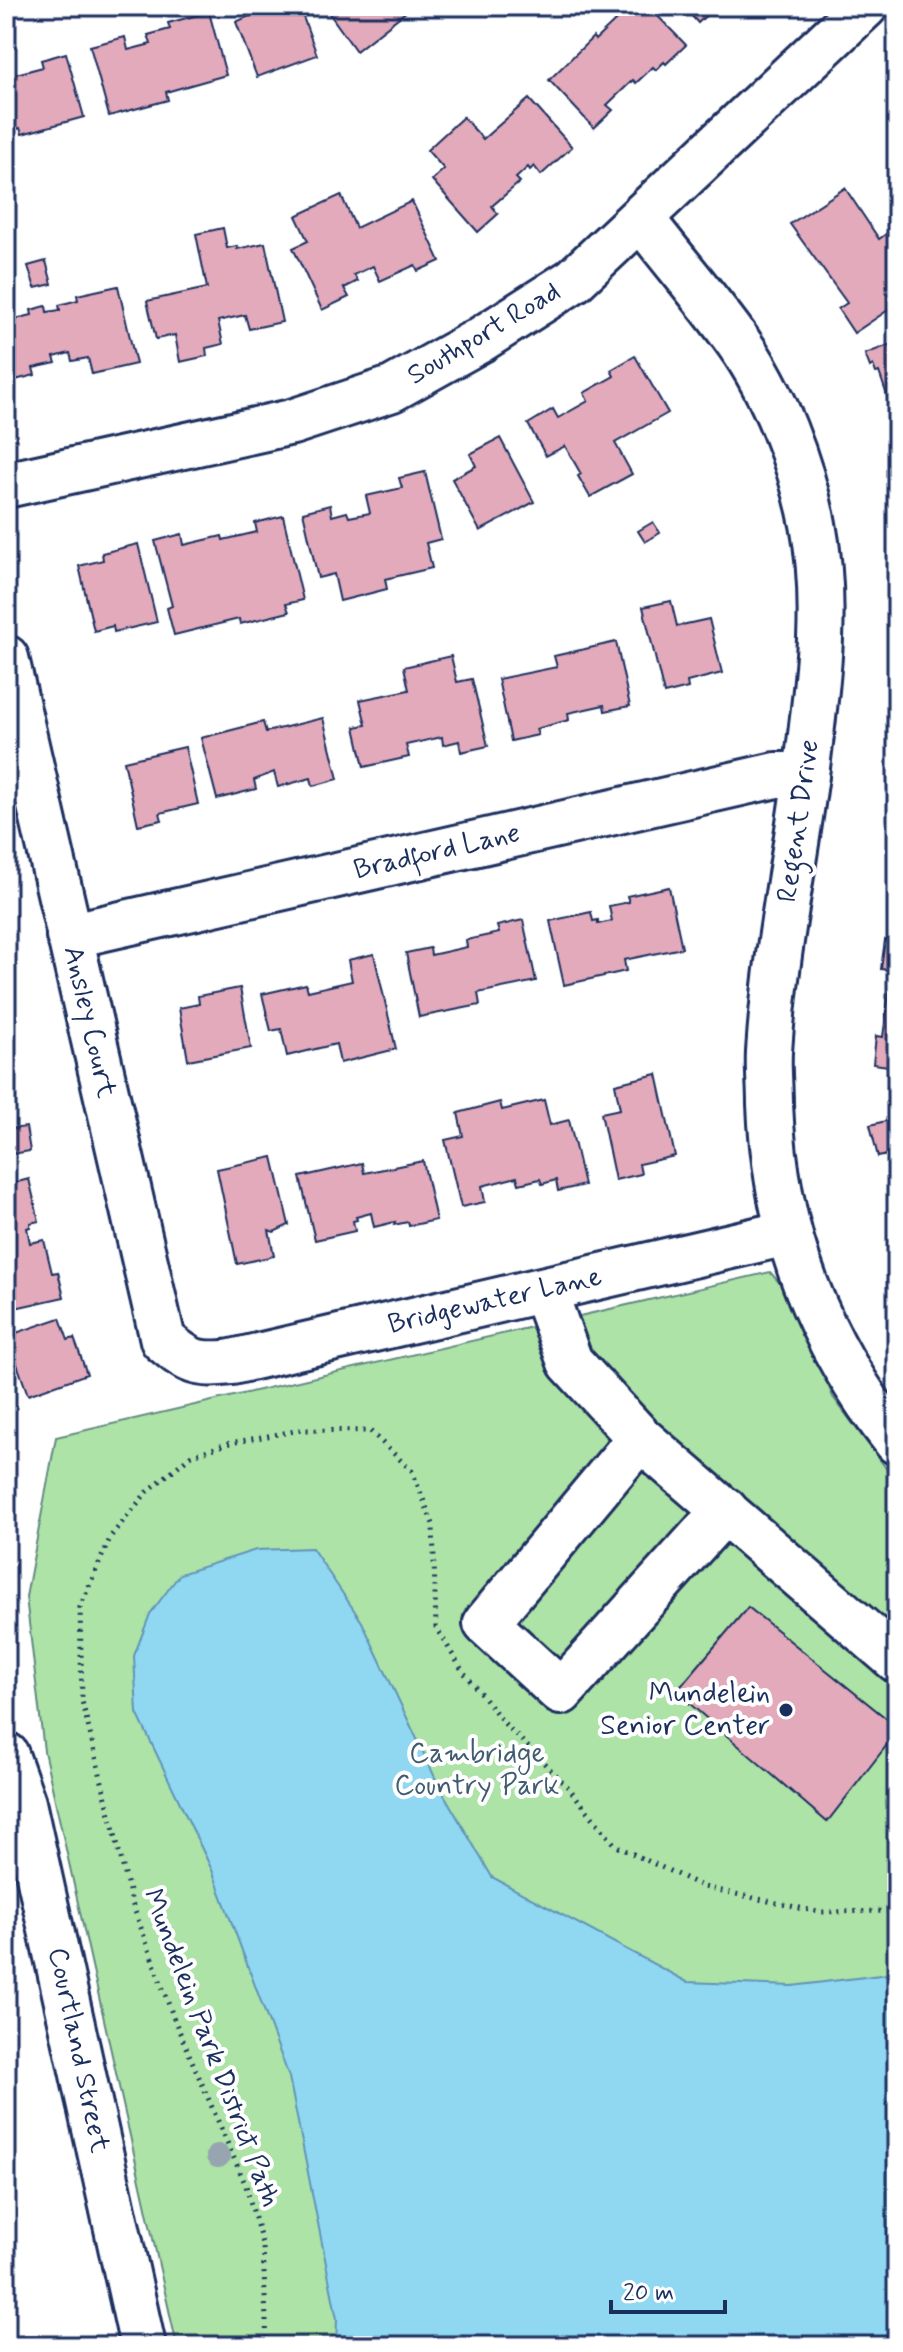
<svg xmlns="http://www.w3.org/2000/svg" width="903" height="2352" viewBox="0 0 903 2352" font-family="Mynerve,sans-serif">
<rect width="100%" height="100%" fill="#fff"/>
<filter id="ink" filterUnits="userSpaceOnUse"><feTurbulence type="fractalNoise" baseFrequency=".0125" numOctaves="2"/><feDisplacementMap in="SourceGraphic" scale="16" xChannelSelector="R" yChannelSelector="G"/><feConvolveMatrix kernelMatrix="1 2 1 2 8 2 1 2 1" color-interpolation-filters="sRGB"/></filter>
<g filter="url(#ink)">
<path fill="#ade3a6" stroke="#648982" stroke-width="2" d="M770 1272 792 1297 833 1397 889 1472 897 1479V2346H177L44 1751 26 1597 56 1437Z"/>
<path fill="#90d8f2" stroke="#6194b7" stroke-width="2" d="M312 1548 362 1622 439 1786 492 1877 687 1982 792 1986 897 1973V2346H336L337 2319 289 2077 212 1870 137 1713 134 1656 150 1614 180 1574 256 1550Z"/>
<g fill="#e2aabb" stroke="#1b2f5e" stroke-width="2">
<path d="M271 6H299L317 55 257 77 236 22Z"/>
<path d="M324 6H405L408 10 356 51Z"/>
<path d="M631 6H648L686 45 666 64 664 62 656 70 653 67 636 83 633 80 607 105 613 110 594 128 549 80 593 37 595 40Z"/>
<path d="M683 6H716L698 23Z"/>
<path d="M209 12 226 75 166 92 168 100 109 116 90 46 125 37 128 50 151 44 148 35 170 29 168 23Z"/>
<path d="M66 53 84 117 22 134 20 128 6 132V71L8 76 43 67 41 60Z"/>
<path d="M529 99 572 147 541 175 534 166 530 170 528 167 516 178 520 182 492 206 498 214 478 232 432 180 444 169 427 150 463 117 483 139Z"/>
<path d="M845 188 879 239 897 226V304L854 333 838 309 847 303 790 224Z"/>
<path d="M341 195 356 228 412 201 440 261 418 271 415 265 380 281 373 266 354 275 358 281 344 288 349 297 322 310 293 248 308 241 296 216Z"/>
<path d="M223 228 227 248 237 246V249L265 243 282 322 249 329 245 315 218 321 223 344 206 348 207 356 180 362 175 335 156 339 147 301 207 288 196 234Z"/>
<path d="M46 261 52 284 35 288 28 266Z"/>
<path d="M118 286 136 364 92 374 88 358 72 361 70 353 54 357 56 363 33 368 35 375 11 381 6 361V321L32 315 31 310 46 306 47 312 60 310 59 305 78 300 77 295Z"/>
<path d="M897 342V408L892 410 879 372 876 373 873 365 870 367 865 354Z"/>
<path d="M635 356 668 413 615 443 632 474 590 497 578 476 581 474 565 446 546 456 528 424 553 409 558 418 588 401 584 393 614 376 611 370Z"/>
<path d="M500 438 534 502 480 531 452 479 476 466 470 454Z"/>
<path d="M425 472 441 539 426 543 432 568 385 579 387 589 340 601 334 574 318 578 303 512 330 505 332 516 347 512 349 517 370 513 366 496 402 488 399 478Z"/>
<path d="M283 516 303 600 286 604 289 612 240 624 239 619 174 635 167 608 172 606 155 541 182 534 184 545 222 536 223 540 257 532 255 523Z"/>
<path d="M653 522 660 533 645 542 638 531Z"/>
<path d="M138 544 157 622 114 632 113 626 94 631 79 566 103 560 102 553Z"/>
<path d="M671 601 677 626 709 619 722 673 687 682 688 688 664 694 643 607Z"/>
<path d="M616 642 630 706 605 711 604 705 568 713 569 720 536 729 538 735 511 741 498 679 557 667 554 656Z"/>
<path d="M451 656 457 682 472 679 488 746 461 752 459 741 443 745 442 737 406 745 409 757 364 767 355 727 366 725 360 700 409 690 404 667Z"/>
<path d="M323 718 338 779 313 786 311 778 278 787 274 772 254 780 256 789 217 799 201 738 263 722 266 732Z"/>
<path d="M185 747 198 804 160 813 162 820 138 825 124 761Z"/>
<path d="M669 887 682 948 624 960 626 971 564 985 550 921 591 912 593 921 598 920V924L612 921 609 906 629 902 627 896Z"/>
<path d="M894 895H897V917L888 916 889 901 893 902Z"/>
<path d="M523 920 536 981 478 993 480 1005 419 1017 406 953 430 948 431 955 467 947 466 940 499 933 497 926Z"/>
<path d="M885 940 897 942V1067L873 1064 876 1036 883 1037 892 970 881 969Z"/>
<path d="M374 954 396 1049 340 1063 336 1044 287 1056 281 1029 271 1031 262 994 306 984 308 991 352 981 348 960Z"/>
<path d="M240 988 251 1048 188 1060 179 1008 199 1004 198 996Z"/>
<path d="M657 1074 675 1156 639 1164 641 1174 615 1180 601 1113 620 1109 615 1084Z"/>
<path d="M6 1090 11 1113 8 1114 11 1129 26 1127 30 1151 6 1155Z"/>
<path d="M544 1100 550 1125 569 1120 584 1185 558 1191 556 1180 542 1184 540 1179 519 1184 517 1177 482 1186 485 1202 461 1207 445 1140 463 1136 458 1113 500 1102 502 1110Z"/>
<path d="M897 1118V1172L892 1154 878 1157 870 1125Z"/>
<path d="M273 1157 289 1225 274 1232 269 1230 274 1256 237 1264 217 1169Z"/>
<path d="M423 1161 436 1220 409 1226 408 1222 394 1225 395 1222 374 1227 371 1213 356 1217 357 1220 353 1221 355 1231 315 1240 300 1177 362 1163 364 1173Z"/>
<path d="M29 1179 39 1221 30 1223V1227L27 1228 30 1243 44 1240 52 1273 58 1272 64 1297 6 1310V1185Z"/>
<path d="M60 1318 68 1340 74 1338 87 1374 28 1395 7 1336Z"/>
<path d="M748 1607 897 1727V1732L827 1822 676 1692Z"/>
</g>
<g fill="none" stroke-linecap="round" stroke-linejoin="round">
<defs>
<g id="minor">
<path d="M641 218C673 260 708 300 738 342 774 392 801 464 813 524 828 603 818 680 808 759 796 857 775 954 769 1052 768 1069 770 1087 770 1104 775 1232 817 1342 897 1442"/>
<path d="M6 485 292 422 392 389 480 340 574 280 865 6"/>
<path d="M6 658 163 1340C190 1363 197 1366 232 1362L787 1233"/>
<path d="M69 936 776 775H806"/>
<path d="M544 1290 570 1362 640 1438 897 1660"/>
<path d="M640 1438 486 1623 561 1692 725 1510"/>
<path d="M6 1755 23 1803 143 2346"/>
</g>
</defs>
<use href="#minor" stroke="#1b2f5e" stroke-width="50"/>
<path stroke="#1b2f5e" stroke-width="5" stroke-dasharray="2 6" stroke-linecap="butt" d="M267 2346 263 2247 246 2186 174 2019 132 1903 82 1701 80 1607 111 1536 147 1492 190 1456 230 1443 300 1430 370 1431 412 1471 433 1524 436 1627 462 1670 504 1723 568 1787 616 1846 704 1887 818 1912 897 1911"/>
<use href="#minor" stroke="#fff" stroke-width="44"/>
</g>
<circle fill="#96a5b0" cx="218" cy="2156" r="12"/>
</g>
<circle fill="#1b2f5e" stroke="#fff" stroke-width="3" cx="786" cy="1710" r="8"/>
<g text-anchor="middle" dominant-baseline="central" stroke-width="8" stroke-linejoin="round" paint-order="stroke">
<g font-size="28" fill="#1b2f5e" stroke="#fff">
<text transform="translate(484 334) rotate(-31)">Southport Road</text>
<text transform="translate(799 821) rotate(-82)">Regent Drive</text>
<text transform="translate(437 852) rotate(-13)">Bradford Lane</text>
<text transform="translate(89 1022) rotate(77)">Ansley Court</text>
<text transform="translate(495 1301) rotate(-13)">Bridgewater Lane</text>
<text transform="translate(211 2048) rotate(69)">Mundelein Park District Path</text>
<text transform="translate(78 2050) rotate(78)">Courtland Street</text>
</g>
<g font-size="28" fill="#1b2f5e" stroke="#fff" text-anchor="end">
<text x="770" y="1694">Mundelein<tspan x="770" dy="32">Senior Center</tspan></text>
</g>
<g font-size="28" fill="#405c70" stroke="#fff">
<text x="477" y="1754">Cambridge<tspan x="477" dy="32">Country Park</tspan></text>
</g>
</g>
<rect width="903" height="2352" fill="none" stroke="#fff" stroke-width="32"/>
<rect x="16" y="16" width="871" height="2320" fill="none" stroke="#1b2f5e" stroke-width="3" filter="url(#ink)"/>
<path d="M611 2300v12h114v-12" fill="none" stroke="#1b2f5e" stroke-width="4"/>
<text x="623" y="2300" font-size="24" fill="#1b2f5e" stroke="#ffffff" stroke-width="6" paint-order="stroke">20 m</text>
</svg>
